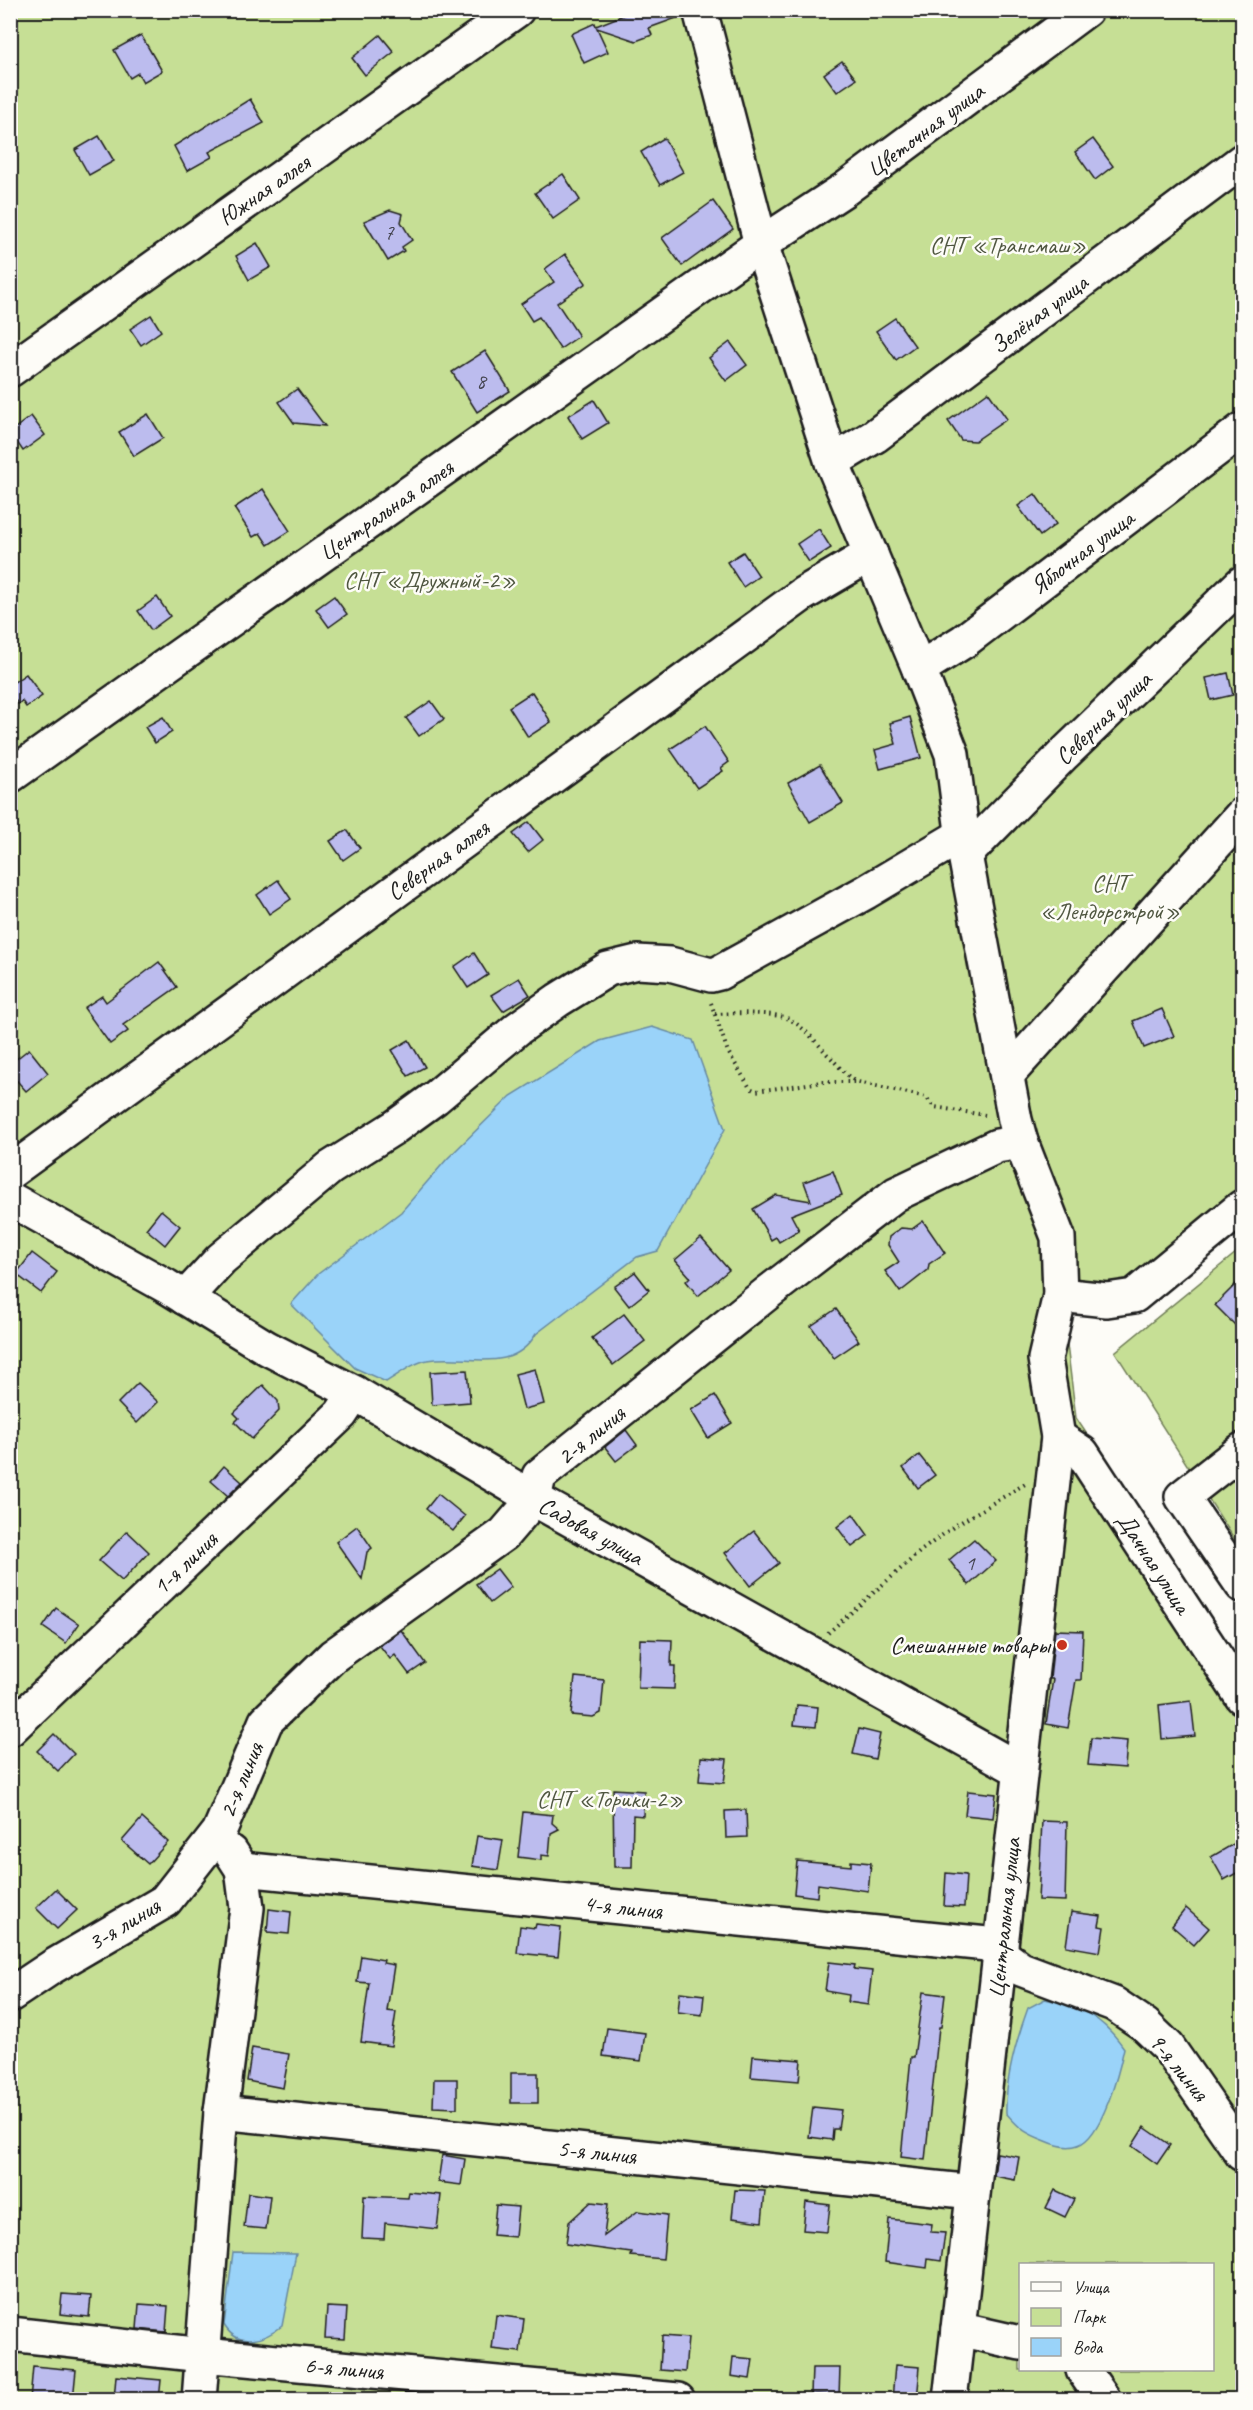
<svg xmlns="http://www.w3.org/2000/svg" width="1253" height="2410" viewBox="0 0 1253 2410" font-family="Caveat,sans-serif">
<rect width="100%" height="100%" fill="#fdfcf7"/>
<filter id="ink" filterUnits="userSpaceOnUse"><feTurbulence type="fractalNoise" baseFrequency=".0167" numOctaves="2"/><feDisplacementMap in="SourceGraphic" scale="12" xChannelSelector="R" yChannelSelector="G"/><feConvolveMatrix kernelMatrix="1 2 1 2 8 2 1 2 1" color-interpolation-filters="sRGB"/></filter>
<g filter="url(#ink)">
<g fill="#c6df95" stroke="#717e58" stroke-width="1.5" fill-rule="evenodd">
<path d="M11 11H1242V1207L1134 1296H1061L1076 1418 1242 1667V2399L11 2400ZM1020 2264H1212V2370H1020Z"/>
<path d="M1242 1248V1551L1115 1352Z"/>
</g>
<g fill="#9ad3f9" stroke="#688aa1" stroke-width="1.5">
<path d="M652 1027 693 1040 725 1129 658 1251 637 1257 536 1334C511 1376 466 1353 428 1360 414 1362 398 1375 386 1382L355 1368 291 1304 318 1274 401 1212 447 1159 511 1096 600 1041Z"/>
<path d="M1045 1999C1081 2006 1103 2018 1124 2048 1119 2072 1102 2137 1078 2145 1068 2149 1055 2145 1046 2141 1025 2133 1021 2130 1006 2113 1005 2078 1016 2041 1028 2008Z"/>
<path d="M233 2252 296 2253 282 2326C265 2340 238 2349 224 2325Z"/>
</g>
<g fill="#bcbcee" stroke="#1c1c1c" stroke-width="1.5">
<path d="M636 10H682V16L649 28 652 35 636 41 597 28 608 52 584 63 571 34 595 23 596 26Z"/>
<path d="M141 35 162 71 143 82 138 73 130 78 114 50Z"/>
<path d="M380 35 394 52 365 75 352 58Z"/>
<path d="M842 61 856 79 837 92 824 74Z"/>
<path d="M250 99 264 123 209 152 212 157 187 171 174 146Z"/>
<path d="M99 136 114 161 89 175 75 150Z"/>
<path d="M664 138 683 172 660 185 641 152Z"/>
<path d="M1093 139 1113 166 1095 180 1075 152Z"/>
<path d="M563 174 580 200 553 219 535 193Z"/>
<path d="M713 201 733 229 682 266 662 238Z"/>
<path d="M390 210 403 214 401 222 412 240 402 247 404 251 388 261 364 221Z"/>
<path d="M257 243 271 267 249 280 236 256Z"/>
<path d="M565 254 586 283 557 303 579 336 560 349 539 317 532 321 521 304 554 282 545 269Z"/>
<path d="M151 315 161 331 141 345 130 329Z"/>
<path d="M895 318 915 346 896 360 876 331Z"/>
<path d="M730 342 747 365 726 381 709 358Z"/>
<path d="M485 351 510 391 477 412 452 372Z"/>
<path d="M297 389 325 426 294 423 279 402Z"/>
<path d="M988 392 1007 419 975 441 961 440 948 421Z"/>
<path d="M594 400 608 423 582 439 568 416Z"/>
<path d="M148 414 163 438 134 456 119 432Z"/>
<path d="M31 416 45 435 23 451 10 432Z"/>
<path d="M263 489 290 531 268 545 260 533 253 537 234 508Z"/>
<path d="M1035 494 1056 524 1040 536 1018 506Z"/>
<path d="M819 529 831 548 809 562 797 544Z"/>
<path d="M743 552 759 576 743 587 727 562Z"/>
<path d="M334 596 347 614 329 627 316 609Z"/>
<path d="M157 597 170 616 151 630 138 611Z"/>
<path d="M1228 673 1233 695 1211 700 1206 678Z"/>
<path d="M26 674 42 696 26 707 22 701 18 704 10 693V685Z"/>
<path d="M532 692 551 722 528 737 509 707Z"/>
<path d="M431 701 444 719 419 736 406 718Z"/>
<path d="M163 717 172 732 155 743 145 727Z"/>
<path d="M910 717 921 758 880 769 875 750 896 744 890 723Z"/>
<path d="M705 726 729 762 721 768 723 771 697 788 670 749Z"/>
<path d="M820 765 843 803 810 822 788 783Z"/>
<path d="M529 822 543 840 528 852 513 834Z"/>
<path d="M347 830 360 848 343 860 330 841Z"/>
<path d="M278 880 291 899 269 914 257 895Z"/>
<path d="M474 953 488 975 468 988 454 967Z"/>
<path d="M159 962 177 987 123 1025 128 1031 110 1044 84 1008 102 996 106 1002Z"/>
<path d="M519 978 530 995 503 1011 491 995Z"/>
<path d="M1162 1009 1174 1036 1144 1048 1133 1021Z"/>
<path d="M409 1040 425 1067 408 1076 392 1050Z"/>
<path d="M29 1049 48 1073 26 1091 10 1073V1064Z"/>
<path d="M833 1171 842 1195 791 1215 799 1230 779 1242 776 1237 771 1240 753 1209 776 1195 811 1201 804 1182Z"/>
<path d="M161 1210 180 1226 165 1245 146 1229Z"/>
<path d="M923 1221 945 1253 929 1264 928 1270 900 1292 885 1271 899 1262 888 1245 889 1237 901 1228 912 1229Z"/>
<path d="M701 1238 729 1270 698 1296 686 1281 690 1277 675 1260Z"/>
<path d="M32 1253 57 1272 41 1293 16 1274Z"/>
<path d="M635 1272 649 1290 629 1306 614 1287Z"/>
<path d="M1242 1278V1332L1215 1305Z"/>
<path d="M836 1309 859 1341 834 1358 811 1326Z"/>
<path d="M624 1314 645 1341 613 1365 592 1338Z"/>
<path d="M535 1369 544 1404 524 1409 515 1374Z"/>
<path d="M467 1370 470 1402 432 1405 430 1372Z"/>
<path d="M138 1383 158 1402 137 1423 118 1403Z"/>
<path d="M263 1385 278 1401 279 1411 252 1439 235 1422 239 1418 234 1413Z"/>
<path d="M715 1395 732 1423 708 1438 691 1410Z"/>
<path d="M626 1430 637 1445 616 1461 605 1447Z"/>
<path d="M919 1455 935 1475 918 1488 903 1468Z"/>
<path d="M224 1466 242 1482 228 1496 211 1481Z"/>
<path d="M438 1494 465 1516 453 1531 426 1509Z"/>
<path d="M853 1514 868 1535 852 1547 837 1527Z"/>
<path d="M357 1526 372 1548 367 1552 362 1579 336 1542Z"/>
<path d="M127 1531 149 1552 122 1581 99 1561Z"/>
<path d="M754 1531 779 1563 750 1586 725 1553Z"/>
<path d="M974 1539 996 1561 969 1585 949 1560Z"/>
<path d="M497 1569 511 1587 490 1603 476 1584Z"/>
<path d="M56 1608 79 1624 66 1643 43 1627Z"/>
<path d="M401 1630 425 1663 409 1674 395 1655 390 1659 380 1646Z"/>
<path d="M1055 1630 1083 1631 1081 1680H1076L1068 1728 1046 1724 1053 1679H1050Z"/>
<path d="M640 1639 672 1640 671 1666H675L674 1689 638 1688Z"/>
<path d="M575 1677 604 1680 601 1713 593 1717 571 1715Z"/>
<path d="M1191 1701 1195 1736 1162 1739 1159 1705Z"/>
<path d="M797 1705 818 1707 816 1727 794 1725Z"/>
<path d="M859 1729 880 1734 875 1759 853 1754Z"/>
<path d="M54 1734 74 1754 58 1771 37 1751Z"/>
<path d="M1091 1738 1127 1741 1125 1768 1088 1765Z"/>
<path d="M701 1757 727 1759 724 1783 699 1781Z"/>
<path d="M613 1789 644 1791 643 1816 633 1815 632 1867H614Z"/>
<path d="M968 1791 996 1794 993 1818 965 1815Z"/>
<path d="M746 1810 747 1837 726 1838 725 1811Z"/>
<path d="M523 1812 553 1815 552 1823 559 1829 551 1833 549 1856 541 1855V1860L518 1857Z"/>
<path d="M142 1818 168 1842 148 1864 122 1841Z"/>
<path d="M1042 1821 1067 1822 1065 1901 1038 1900Z"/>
<path d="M477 1836 503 1840 498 1870 472 1866Z"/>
<path d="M1242 1839V1870L1224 1880 1211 1857Z"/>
<path d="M797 1861 851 1866V1861L871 1863 868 1891 818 1884 817 1897 794 1894Z"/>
<path d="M946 1873 966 1875 964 1907 944 1906Z"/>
<path d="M56 1889 77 1910 57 1929 36 1908Z"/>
<path d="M1186 1908 1209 1928 1194 1945 1172 1926Z"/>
<path d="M269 1909 291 1912 289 1934 267 1932Z"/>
<path d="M1071 1912 1101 1916 1099 1926 1104 1927 1100 1952 1066 1946Z"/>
<path d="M536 1924 561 1927 558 1957 517 1953 520 1926 535 1928Z"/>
<path d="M361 1956 384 1960 383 1963 394 1965 387 2011 396 2012 391 2046 361 2042 369 1983 357 1982Z"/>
<path d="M829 1962 855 1965 854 1969 872 1971 868 2005 848 2002 849 1995 825 1991Z"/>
<path d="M680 1992 704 1995 702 2015 678 2012Z"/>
<path d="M923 1992 945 1995 941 2027H939L925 2160 901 2157 911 2057H914Z"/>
<path d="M607 2028 645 2033 641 2061 603 2056Z"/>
<path d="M252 2048 289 2054 283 2088 247 2081Z"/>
<path d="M753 2056 801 2060 799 2081 751 2077Z"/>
<rect x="511" y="2073" width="27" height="30"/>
<path d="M434 2079H457V2108L433 2107Z"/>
<path d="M813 2107 841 2110 838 2129H833L832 2140 809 2137Z"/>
<path d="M1144 2127 1170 2145 1157 2164 1132 2146Z"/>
<path d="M997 2153 1019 2157 1015 2180 994 2176Z"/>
<path d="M442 2155 465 2159 461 2185 438 2182Z"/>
<path d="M735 2190 765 2191 762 2222 732 2218Z"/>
<path d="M1055 2190 1074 2199 1065 2217 1046 2208Z"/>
<path d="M409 2192 441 2195 437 2229 385 2223 384 2239 362 2238 364 2196 408 2198Z"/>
<path d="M248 2193 270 2196 266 2229 244 2227Z"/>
<path d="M591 2202 608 2204 604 2236 638 2211 667 2215 663 2259 631 2256 632 2253 566 2244 569 2222Z"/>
<path d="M806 2202 830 2205 827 2232 803 2230Z"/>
<path d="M496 2205 518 2207 515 2237 493 2235Z"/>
<path d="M889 2219 932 2224 931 2232 945 2233 941 2261 928 2259 927 2268 885 2262Z"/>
<path d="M62 2294 91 2296 89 2317 60 2314Z"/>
<path d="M139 2304 168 2306 166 2332 137 2329Z"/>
<path d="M327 2307 347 2308 345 2339 325 2338Z"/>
<path d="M496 2315 524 2319 520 2352 492 2349Z"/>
<path d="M662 2336 688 2338 685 2372 660 2370Z"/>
<path d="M733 2357 753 2359 750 2379 731 2376Z"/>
<path d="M895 2365 920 2367 917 2400H892Z"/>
<path d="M33 2366 76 2370 73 2400H30Z"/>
<path d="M812 2368H840L839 2395 811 2394Z"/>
<path d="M116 2376 161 2380 159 2400H114Z"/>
</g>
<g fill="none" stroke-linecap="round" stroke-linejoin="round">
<defs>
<g id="minor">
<path d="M700 10 761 244 832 462 919 669 952 754 965 855 1015 1120 1021 1142 1058 1237 1060 1295 1045 1359 1058 1437 950 2400"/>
<path d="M10 370 517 10"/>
<path d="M832 462 875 436 1242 161"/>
<path d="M919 669 964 641 1242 430"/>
<path d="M10 776 761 244 845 189 1086 10"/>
<path d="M965 855 1064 754 1242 583"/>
<path d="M1007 1075 1242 815"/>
<path d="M10 1172 803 594 871 554"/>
<path d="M10 1199 166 1286 267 1348 355 1393 534 1499 1020 1770"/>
<path d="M1060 1295 1107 1300 1134 1296 1242 1207"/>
<path d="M185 1298 221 1259 330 1168 395 1127 435 1098 517 1029 558 1000 608 969 637 962 670 964 711 975 719 973 866 892 962 835"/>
<path d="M1058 1437 1082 1453 1242 1697"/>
<path d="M1242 1450 1182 1497 1242 1585"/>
<path d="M10 1729 341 1414 355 1393"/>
<path d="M242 1869 987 1944 1021 1969 1114 2004 1145 2025 1168 2047 1242 2154"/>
<path d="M10 1995 52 1967 165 1901 219 1832 266 1721 333 1656 504 1534 534 1499 539 1476 770 1291 896 1194 997 1146 1021 1142"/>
<path d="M221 2112 973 2192"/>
<path d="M958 2329 1020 2343"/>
<path d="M10 2334 203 2355 678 2400"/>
<path d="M1083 2370 1104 2400"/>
<path d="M199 2400 221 2112 247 1908 242 1869 231 1852"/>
</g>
</defs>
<use href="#minor" stroke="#1c1c1c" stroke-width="38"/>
<g stroke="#1c1c1c" stroke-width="4" stroke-dasharray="1.5 4.5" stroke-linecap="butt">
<path d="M711 1003 728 1052 750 1088 756 1091 822 1082H858L926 1097 934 1107 985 1115"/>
<path d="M715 1014C731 1013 776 1012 789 1019 804 1027 816 1042 827 1054 839 1065 843 1074 857 1082"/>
<path d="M828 1633 922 1550 956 1525 1025 1484"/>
</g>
<use href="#minor" stroke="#fdfcf7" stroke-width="33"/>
</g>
</g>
<circle fill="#c8321e" stroke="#fdfcf7" stroke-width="2" cx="1062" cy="1645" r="6"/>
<g text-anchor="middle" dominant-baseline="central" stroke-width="5" stroke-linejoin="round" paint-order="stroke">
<g font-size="21" fill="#444450">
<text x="389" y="232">7</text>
<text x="481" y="381">8</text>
<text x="970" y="1563">1</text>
</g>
<g font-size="24" fill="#1c1c1c" stroke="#fdfcf7">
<text transform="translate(925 130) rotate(-37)">Цветочная улица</text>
<text transform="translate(264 190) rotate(-35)">Южная аллея</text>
<text transform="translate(1039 314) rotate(-37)">Зелёная улица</text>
<text transform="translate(386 510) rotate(-35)">Центральная аллея</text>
<text transform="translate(1082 552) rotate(-37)">Яблочная улица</text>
<text transform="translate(1103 718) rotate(-44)">Северная улица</text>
<text transform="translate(438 860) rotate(-36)">Северная аллея</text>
<text transform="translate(591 1435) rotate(-39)">2-я линия</text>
<text transform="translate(591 1531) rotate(29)">Садовая улица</text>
<text transform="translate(185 1563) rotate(-44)">1-я линия</text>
<text transform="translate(1154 1563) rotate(57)">Дачная улица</text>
<text transform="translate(241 1780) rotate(-67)">2-я линия</text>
<text transform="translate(623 1907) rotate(6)">4-я линия</text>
<text transform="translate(1004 1918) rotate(-84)">Центральная улица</text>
<text transform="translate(124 1924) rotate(-31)">3-я линия</text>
<text transform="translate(1179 2067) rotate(51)">9-я линия</text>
<text transform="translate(597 2152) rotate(6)">5-я линия</text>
<text transform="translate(344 2368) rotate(5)">6-я линия</text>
</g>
<g font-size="24" fill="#4f5640" stroke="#fdfcf7">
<text x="1008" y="245">СНТ «Трансмаш»</text>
<text x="430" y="580">СНТ «Дружный-2»</text>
<text x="1110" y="883">СНТ<tspan x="1110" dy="28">«Лендорстрой»</tspan></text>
<text x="610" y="1799">СНТ «Торики-2»</text>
</g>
<g font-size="24" fill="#1c1c1c" stroke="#fdfcf7" text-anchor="end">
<text x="1050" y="1645">Смешанные товары</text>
</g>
</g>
<rect width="1253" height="2410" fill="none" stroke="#fdfcf7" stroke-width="36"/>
<rect x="18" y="18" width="1217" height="2374" fill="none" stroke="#1c1c1c" stroke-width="2" filter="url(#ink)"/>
<rect x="1019" y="2263" width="195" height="108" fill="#fdfcf7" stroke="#a3a29f" stroke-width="1.5"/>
<rect x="1031" y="2282" width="30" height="9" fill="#fdfcf7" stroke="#a3a29f" stroke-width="1.5"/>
<text x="1073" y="2293" font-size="18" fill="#1c1c1c">Улица</text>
<rect x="1031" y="2308" width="30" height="18" fill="#c6df95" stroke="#a3a29f" stroke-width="1.5"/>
<text x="1073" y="2323" font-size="18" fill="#1c1c1c">Парк</text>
<rect x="1031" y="2338" width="30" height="18" fill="#9ad3f9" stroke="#a3a29f" stroke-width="1.5"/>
<text x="1073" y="2353" font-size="18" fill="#1c1c1c">Вода</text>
</svg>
